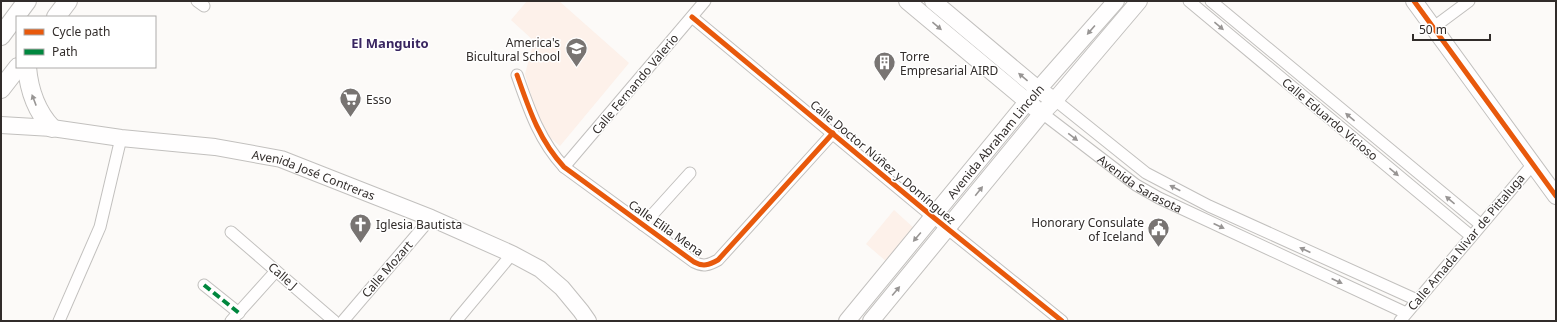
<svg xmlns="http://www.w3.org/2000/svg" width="1557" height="322" viewBox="0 0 1557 322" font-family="'Noto Sans',sans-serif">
<rect width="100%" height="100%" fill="#fcfaf8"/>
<g fill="#fdf1ea">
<path d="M527 1H559L629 63 560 146 546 134 535 109 525 74 534 41 511 20Z"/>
<path d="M894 210 915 229 887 262 866 244Z"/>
</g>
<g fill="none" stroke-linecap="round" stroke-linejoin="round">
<defs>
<g id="street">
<path d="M197 1 204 6"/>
<path d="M1189 1 1471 236"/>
<path d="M1211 1 1480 224"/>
<path d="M692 17 933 217 1062 321"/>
<path d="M1434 27 1469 1"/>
<path d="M517 75C529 109 539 140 564 167L694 262C703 267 709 265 718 260L833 133"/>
<path d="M1055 100 1146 173 1209 206 1417 300"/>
<path id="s1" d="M1042 113 1136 185 1159 198 1406 313"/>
<path d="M564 167 705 1"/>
<path d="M643 225 690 173"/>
<path d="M231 232 334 321"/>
<path d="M204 285 239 313"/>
<path d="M59 321 100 227 121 138"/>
<path d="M231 321 276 271"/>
<path d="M343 321 431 218"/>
<path d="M456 321 512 254"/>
<path d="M1400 321 1533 164"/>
</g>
<g id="secondary">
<path d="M907 1 1035 108"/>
<path d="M933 1 1039 90 1048 96"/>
<path d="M1414 1 1556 196"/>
<path id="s2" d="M1 125 52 128 121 138 215 147 281 159 431 218 512 254 540 269 562 288 581 311 588 321"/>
<path id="s3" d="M847 321 1027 102 1116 1"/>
<path d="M871 321 1042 113 1055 100 1139 1"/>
</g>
<g id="primary">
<path d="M56 17 68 1"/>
<path d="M1 36 27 1"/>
<path d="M27 67C29 90 36 111 52 128"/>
<path d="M1 89 18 67"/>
</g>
</defs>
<use href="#street" stroke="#c2c0be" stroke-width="13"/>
<use href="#secondary" stroke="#c2c0be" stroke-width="18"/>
<use href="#primary" stroke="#c2c0be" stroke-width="20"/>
<use href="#street" stroke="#fffefe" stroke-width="11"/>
<use href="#secondary" stroke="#fffefe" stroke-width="16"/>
<use href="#primary" stroke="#fffefe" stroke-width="18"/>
<path stroke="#00873e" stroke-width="4" stroke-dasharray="8 4" stroke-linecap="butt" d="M204 285 239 313"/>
<defs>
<g id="cycleway">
<path d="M1414 1 1556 196"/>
<path d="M692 17 933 217 1062 321"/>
<path d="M517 75C529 109 539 140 564 167L694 262C703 267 709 265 718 260L833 133"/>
</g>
</defs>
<use href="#cycleway" stroke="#fff" stroke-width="8"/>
<use href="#cycleway" stroke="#e8590c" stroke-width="5"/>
</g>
<defs><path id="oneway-solid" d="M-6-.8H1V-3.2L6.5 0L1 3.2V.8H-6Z"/></defs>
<g fill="#989594">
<use href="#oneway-solid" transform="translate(937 26) rotate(40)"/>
<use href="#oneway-solid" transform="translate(1219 26) rotate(40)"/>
<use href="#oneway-solid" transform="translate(1091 30) rotate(131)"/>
<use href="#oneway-solid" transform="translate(1023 77) rotate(-140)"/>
<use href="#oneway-solid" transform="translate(34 100) rotate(-111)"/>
<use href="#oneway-solid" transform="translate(1350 117) rotate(-140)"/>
<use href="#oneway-solid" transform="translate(1073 137) rotate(37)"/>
<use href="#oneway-solid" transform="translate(1394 172) rotate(40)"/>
<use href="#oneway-solid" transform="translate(1175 188) rotate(-153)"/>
<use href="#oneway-solid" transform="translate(979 191) rotate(-51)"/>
<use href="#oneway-solid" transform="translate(1450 200) rotate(-140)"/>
<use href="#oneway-solid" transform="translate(1219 226) rotate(25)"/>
<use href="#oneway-solid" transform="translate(917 237) rotate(130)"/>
<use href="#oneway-solid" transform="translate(1305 250) rotate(-155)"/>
<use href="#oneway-solid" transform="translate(1337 281) rotate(25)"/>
<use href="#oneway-solid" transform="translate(896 291) rotate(-50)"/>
</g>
<defs>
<symbol id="school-pin" viewBox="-11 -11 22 30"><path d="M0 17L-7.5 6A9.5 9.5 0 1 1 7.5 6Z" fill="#787472" stroke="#fff"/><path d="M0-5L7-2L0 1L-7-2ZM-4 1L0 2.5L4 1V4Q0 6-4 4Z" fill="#fff"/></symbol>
<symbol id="building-pin" viewBox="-11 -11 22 30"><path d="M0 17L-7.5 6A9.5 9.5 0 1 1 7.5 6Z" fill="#787472" stroke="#fff"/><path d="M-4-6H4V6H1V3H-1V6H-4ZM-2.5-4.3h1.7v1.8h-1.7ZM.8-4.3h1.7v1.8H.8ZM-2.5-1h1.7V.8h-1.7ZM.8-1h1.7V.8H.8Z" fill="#fff"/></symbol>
<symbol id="supermarket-pin" viewBox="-11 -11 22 30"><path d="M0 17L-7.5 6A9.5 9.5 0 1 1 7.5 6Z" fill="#787472" stroke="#fff"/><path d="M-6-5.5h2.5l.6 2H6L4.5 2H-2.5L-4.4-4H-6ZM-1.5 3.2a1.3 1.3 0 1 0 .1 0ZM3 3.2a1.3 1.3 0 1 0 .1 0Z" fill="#fff"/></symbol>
<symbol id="church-pin" viewBox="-11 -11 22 30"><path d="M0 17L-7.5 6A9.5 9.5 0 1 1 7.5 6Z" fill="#787472" stroke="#fff"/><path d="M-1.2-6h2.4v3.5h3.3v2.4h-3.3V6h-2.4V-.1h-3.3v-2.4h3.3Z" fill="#fff"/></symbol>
<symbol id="civic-pin" viewBox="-11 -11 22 30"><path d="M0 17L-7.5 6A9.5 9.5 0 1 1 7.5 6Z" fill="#787472" stroke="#fff"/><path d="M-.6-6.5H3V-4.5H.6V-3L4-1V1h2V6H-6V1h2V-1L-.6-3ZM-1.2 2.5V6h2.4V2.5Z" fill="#fff"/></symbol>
</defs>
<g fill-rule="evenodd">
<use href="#school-pin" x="564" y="36" width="25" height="34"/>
<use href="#building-pin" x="872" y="50" width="25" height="34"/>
<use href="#supermarket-pin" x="338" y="86" width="25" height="34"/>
<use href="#church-pin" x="348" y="212" width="25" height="34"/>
<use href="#civic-pin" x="1146" y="216" width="25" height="34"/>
</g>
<g text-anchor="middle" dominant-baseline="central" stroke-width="3" stroke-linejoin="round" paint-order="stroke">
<g font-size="12" fill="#312c2a" stroke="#fff" text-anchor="start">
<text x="560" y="42" text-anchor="end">America's<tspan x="560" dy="14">Bicultural School</tspan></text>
<text x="900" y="56">Torre<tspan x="900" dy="14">Empresarial AIRD</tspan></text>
<text x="366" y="99">Esso</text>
<text x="1144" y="222" text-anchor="end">Honorary Consulate<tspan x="1144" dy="14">of Iceland</tspan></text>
<text x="376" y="224">Iglesia Bautista</text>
</g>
<g font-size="12" fill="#312c2a" stroke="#fff">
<text transform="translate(635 84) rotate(-50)">Calle Fernando Valerio</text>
<text transform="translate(1330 119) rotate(40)">Calle Eduardo Vicioso</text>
<text stroke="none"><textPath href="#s3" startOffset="233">Avenida Abraham Lincoln</textPath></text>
<text transform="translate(883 162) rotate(40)">Calle Doctor Núñez y Domínguez</text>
<text stroke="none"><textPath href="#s2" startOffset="318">Avenida José Contreras</textPath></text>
<text stroke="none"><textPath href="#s1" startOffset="121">Avenida Sarasota</textPath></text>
<text transform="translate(666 228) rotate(35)">Calle Elila Mena</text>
<text transform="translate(1466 242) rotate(-50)">Calle Amada Nivar de Pittaluga</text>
<text transform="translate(387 269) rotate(-49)">Calle Mozart</text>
<text transform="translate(283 276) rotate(41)">Calle J</text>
</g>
<g font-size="13" font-weight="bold" fill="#392661" stroke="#fff">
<text x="390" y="43">El Manguito</text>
</g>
</g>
<rect width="1557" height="322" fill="none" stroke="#312c2a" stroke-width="4"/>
<rect x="16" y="16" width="140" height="52" fill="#ffffff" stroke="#adabaa"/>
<rect x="24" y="29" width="20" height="6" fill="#e8590c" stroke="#adabaa"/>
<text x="52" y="36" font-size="12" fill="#312c2a">Cycle path</text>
<rect x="24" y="49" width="20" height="6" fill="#00873e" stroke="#adabaa"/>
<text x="52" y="56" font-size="12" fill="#312c2a">Path</text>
<path d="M1413 34v6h77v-6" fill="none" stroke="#312c2a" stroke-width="2"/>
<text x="1419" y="34" font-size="12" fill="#312c2a" stroke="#ffffff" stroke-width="3" paint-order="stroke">50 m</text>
</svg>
